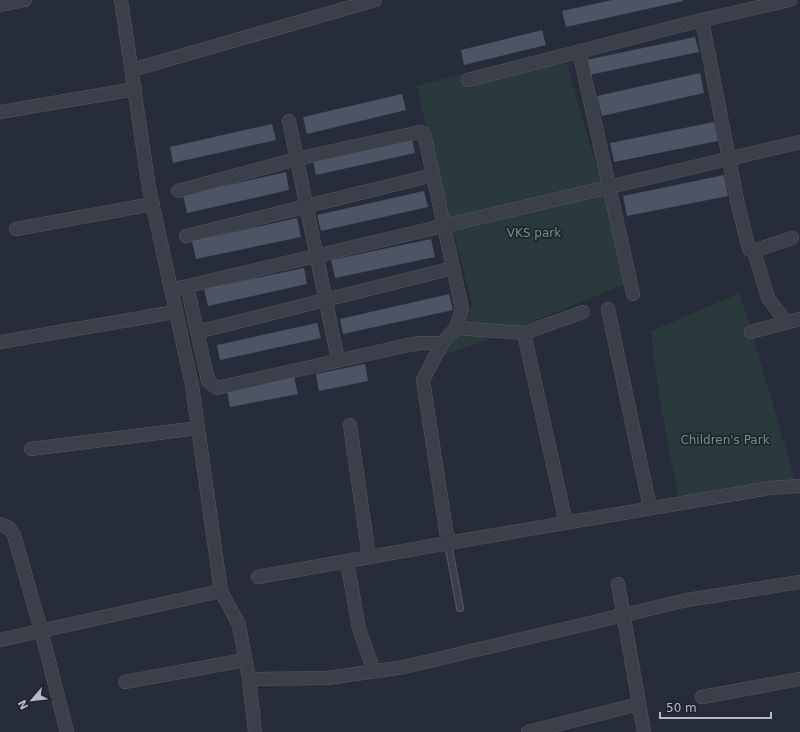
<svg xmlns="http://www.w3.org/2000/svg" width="800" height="732" viewBox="0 0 800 732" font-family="'DejaVu Sans',sans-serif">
<rect width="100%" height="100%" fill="#262c3a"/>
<g fill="#29393c">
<path d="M562 48 630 282 497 336 437 358 465 326 472 304 416 86Z"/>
<path d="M740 293 797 486 679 503 659 395 651 331Z"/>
</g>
<g fill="#4d5463">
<path d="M612 0H683V1L566 27 562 11Z"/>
<path d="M542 30 546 45 464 65 461 50Z"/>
<path d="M695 37 699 52 589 75 586 60Z"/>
<path d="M700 73 704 93 602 116 597 96Z"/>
<path d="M402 94 406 110 307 134 303 117Z"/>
<path d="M714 122 718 141 614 162 610 143Z"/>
<path d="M272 124 276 140 173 163 170 147Z"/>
<path d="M411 135 415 153 316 175 312 157Z"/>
<path d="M286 172 289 190 187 213 183 195Z"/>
<path d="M724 175 728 196 627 216 623 196Z"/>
<path d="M424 191 428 207 321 231 317 215Z"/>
<path d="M297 218 301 237 196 259 192 241Z"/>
<path d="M431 239 435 257 335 278 331 260Z"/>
<path d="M304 268 307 284 208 306 204 289Z"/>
<path d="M449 294 453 310 343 334 340 319Z"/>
<path d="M317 323 321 338 220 360 217 345Z"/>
<path d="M365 364 368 381 319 391 316 374Z"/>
<path d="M294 377 298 394 230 407 227 390Z"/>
</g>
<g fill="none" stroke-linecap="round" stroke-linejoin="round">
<defs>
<path id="service" d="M448 543 460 608"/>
<g id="minor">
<path d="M121 0 149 188 192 385 221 591 239 625 249 679 255 732"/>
<path d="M0 5 25 0"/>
<path d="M702 20 738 205 749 249 754 251 792 238"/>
<path d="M579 51 633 294"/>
<path d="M132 70 375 0"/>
<path d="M468 80 702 20 790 0"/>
<path d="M0 112 135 89"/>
<path d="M289 121 338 360"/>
<path d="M178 191 297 159 420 132 423 133 425 138 462 309 456 328 442 343 423 380 448 543 258 577"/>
<path d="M16 229 153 204"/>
<path d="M186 236 433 175"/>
<path d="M754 251 768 298 787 323"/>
<path d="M187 286 207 376 208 381 217 388 404 346 420 343H442"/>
<path d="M171 290 800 142"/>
<path d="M608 309 650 508"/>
<path d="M456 328 524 333 566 523"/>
<path d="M197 332 453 268"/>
<path d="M751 332 800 319"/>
<path d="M524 333 583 312"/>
<path d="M0 342 175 312"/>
<path d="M350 425 369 557"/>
<path d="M31 449 198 428"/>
<path d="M0 524 9 528 14 535 41 630 67 732"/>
<path d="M448 543 770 488 800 486"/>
<path d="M347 561 359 629 374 671"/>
<path d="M618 584 644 732"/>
<path d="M0 640 221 591"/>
<path d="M249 679 328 678 404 667 687 600 800 582"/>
<path d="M125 682 245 660"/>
<path d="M702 697 800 679"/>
<path d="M528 732 639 704"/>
</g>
</defs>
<use href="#service" stroke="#555a65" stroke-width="8"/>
<use href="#minor" stroke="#555a65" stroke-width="14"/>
<use href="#service" stroke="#3a3f4a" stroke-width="6"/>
<use href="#minor" stroke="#3a3f4a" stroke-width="13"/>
</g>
<g text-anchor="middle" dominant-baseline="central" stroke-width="3.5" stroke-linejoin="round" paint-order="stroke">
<g font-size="12" fill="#6f947c" stroke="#1f242f">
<text x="534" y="233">VKS park</text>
<text x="725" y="440">Children's Park</text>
</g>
</g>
<g transform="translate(32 700) rotate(242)" stroke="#1f242f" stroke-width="3" paint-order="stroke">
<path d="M0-3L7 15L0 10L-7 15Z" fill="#b5bac6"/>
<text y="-6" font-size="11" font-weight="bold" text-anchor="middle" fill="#b5bac6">N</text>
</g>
<path d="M660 712v6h111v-6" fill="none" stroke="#b5bac6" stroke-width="2"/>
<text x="666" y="712" font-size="12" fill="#b5bac6" stroke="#1f242f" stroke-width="3" paint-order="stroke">50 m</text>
</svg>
